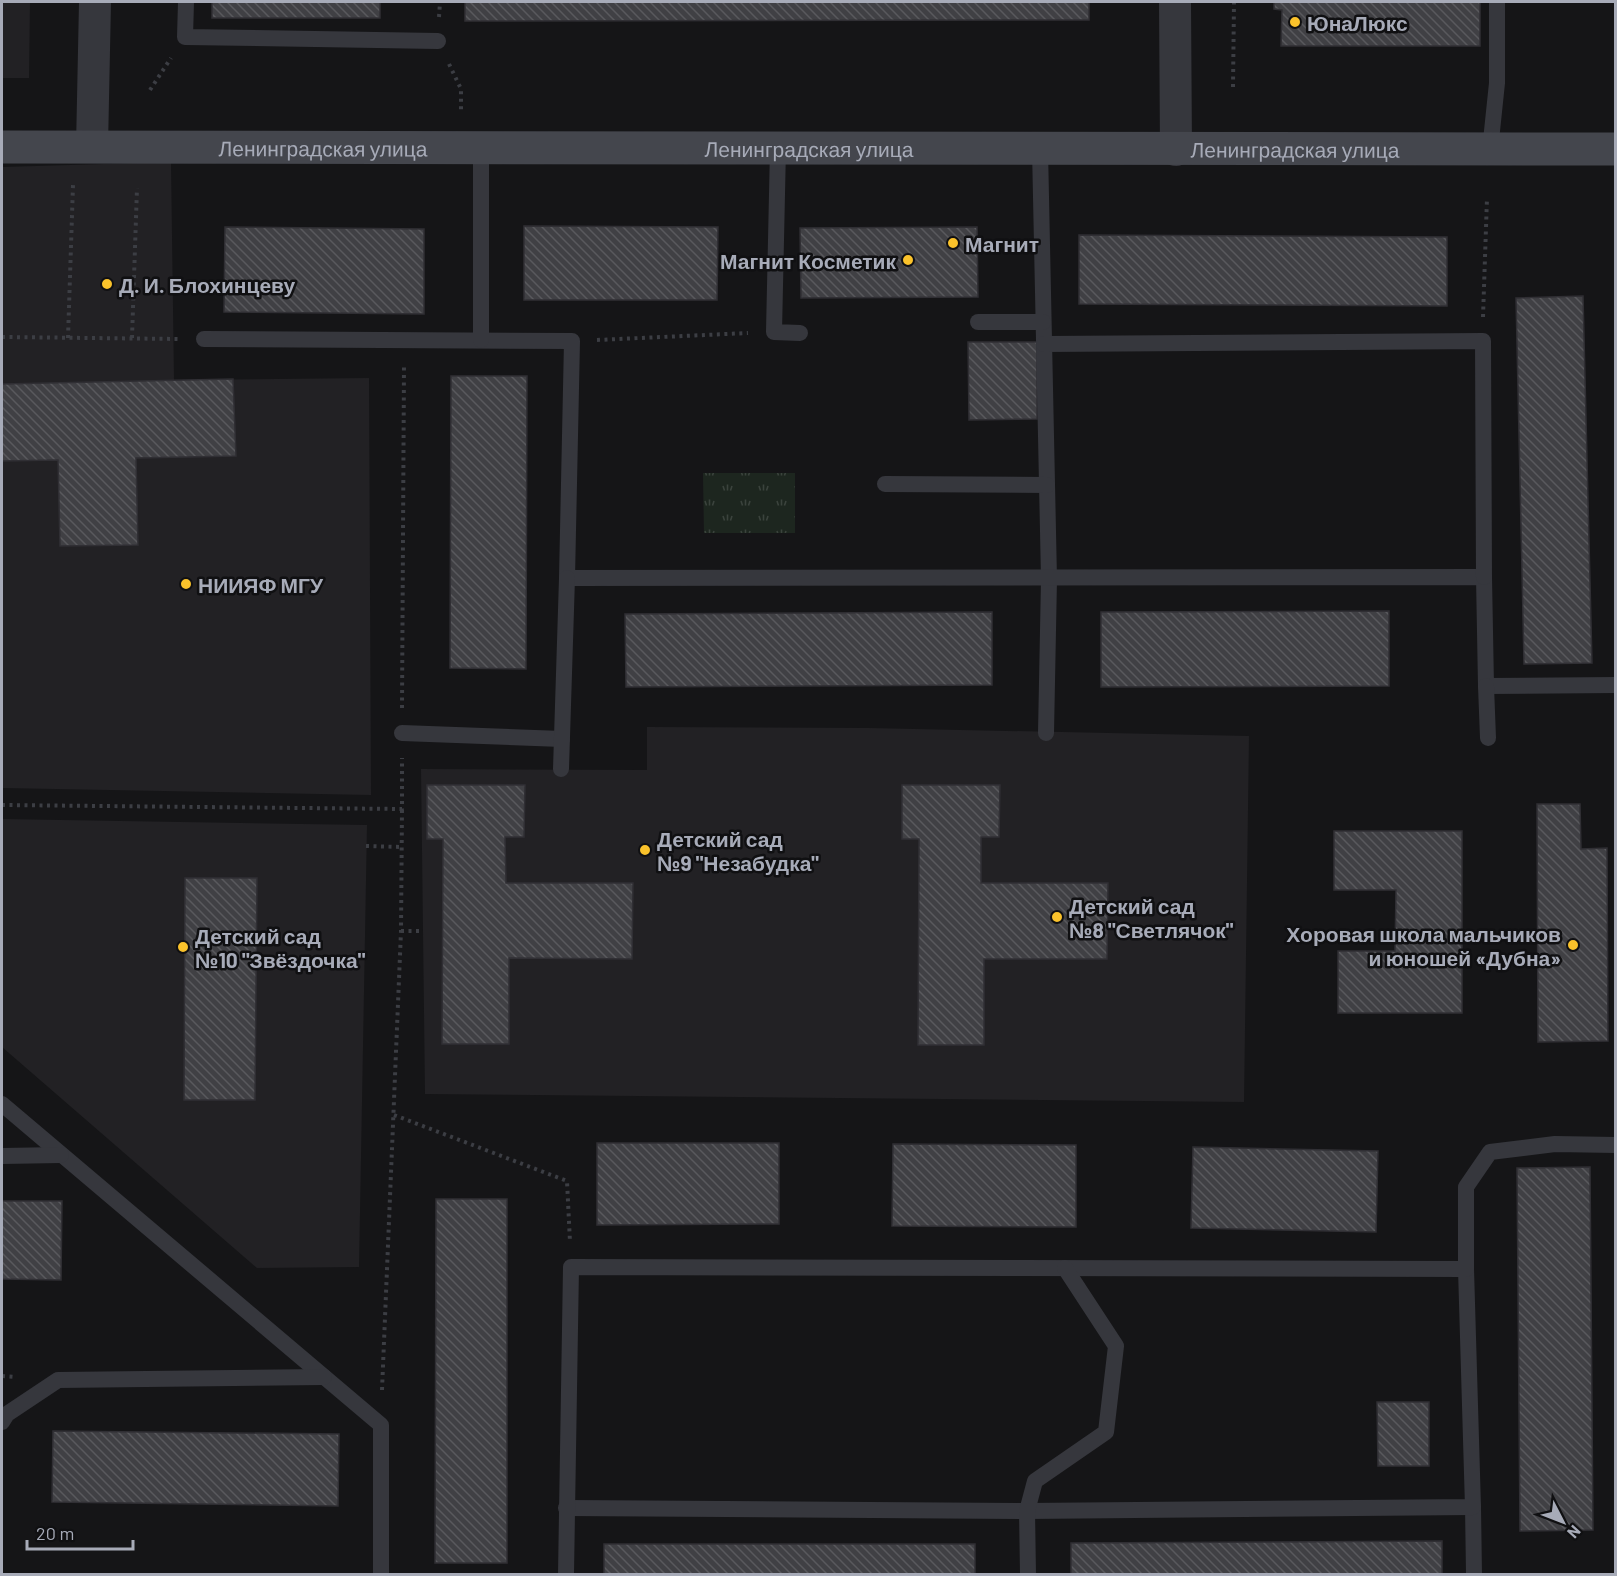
<svg xmlns="http://www.w3.org/2000/svg" width="1617" height="1576" viewBox="0 0 1617 1576" font-family="Barlow,sans-serif">
<defs>
<pattern id="park-tufts" width="24" height="20" patternUnits="userSpaceOnUse" patternTransform="scale(1.5)"><rect width="24" height="20" fill="#1d261f"/><path d="M3 7l-1-3M5 7V3M7 7l1-3M15 17l-1-3M17 17v-4M19 17l1-3" fill="none" stroke="#3b433d"/></pattern>
<pattern id="building-back-hatch" width="6" height="6" patternUnits="userSpaceOnUse" patternTransform="scale(1.5)"><rect width="6" height="6" fill="#404044"/><path d="M-1 5l2 2M0 0l6 6M5-1l2 2" fill="none" stroke="#59595d"/></pattern>
</defs>
<rect width="100%" height="100%" fill="#151517"/>
<g fill="#222124">
<path d="M2 2H30L29 78H2Z"/>
<path d="M171 162 174 380 369 378 371 795 2 788V167Z"/>
<path d="M647 727 869 728 1249 736 1244 1102 425 1094 421 769 647 770Z"/>
<path d="M2 819 367 825 359 1267 257 1268 2 1047Z"/>
</g>
<path fill="url(#park-tufts)" d="M703 473H795V533H704Z"/>
<g fill="url(#building-back-hatch)" stroke="#302f34" stroke-width="1.5">
<rect x="212" y="2" width="168" height="16"/>
<path d="M465 2H1089V20L465 21Z"/>
<path d="M1274 2H1480V46H1281L1282 10 1274 9Z"/>
<path d="M524 226 718 227 717 300H524Z"/>
<path d="M225 227 424 229V314L224 312Z"/>
<path d="M977 227 978 297 801 298 800 228Z"/>
<path d="M1079 235 1447 237V306L1079 304Z"/>
<path d="M1583 296 1592 663 1524 664 1516 298Z"/>
<path d="M968 342H1037V419L969 420Z"/>
<path d="M451 376H527L526 669 450 668Z"/>
<path d="M233 379 236 456 136 458 138 545 60 546 58 460 2 461V384Z"/>
<path d="M1389 611V686L1101 687V612Z"/>
<path d="M992 612V685L626 687 625 614Z"/>
<path d="M427 785H525L524 837H505L506 883H633L632 959 509 958V1044H442L443 839H427Z"/>
<path d="M902 785H1000L999 837H981V883H1108L1107 959H984V1045H918L919 839H902Z"/>
<path d="M1537 804H1580L1581 849 1607 848 1608 1041 1538 1042Z"/>
<path d="M1334 831H1462V1013H1338V951H1395L1396 890H1334Z"/>
<path d="M185 878H257L255 1100H184Z"/>
<path d="M597 1143H779V1224L597 1225Z"/>
<path d="M893 1144 1076 1145V1227L892 1226Z"/>
<path d="M1193 1147 1378 1151 1376 1232 1191 1228Z"/>
<path d="M1590 1167 1593 1530 1520 1531 1517 1168Z"/>
<path d="M436 1199H507V1563H435Z"/>
<path d="M2 1201H62L61 1280 2 1279Z"/>
<path d="M1377 1402H1429V1466H1378Z"/>
<path d="M53 1431 339 1434 338 1506 52 1502Z"/>
<path d="M1442 1541V1574H1071V1543Z"/>
<rect x="604" y="1544" width="371" height="30"/>
</g>
<g fill="none" stroke-linecap="round" stroke-linejoin="round">
<g stroke="#3c3e44" stroke-width="4" stroke-dasharray="3 4.5" stroke-linecap="butt">
<path d="M439 17 440 2"/>
<path d="M449 64 461 89V113"/>
<path d="M1233 87 1234 2"/>
<path d="M150 90 171 58"/>
<path d="M1483 317 1487 198"/>
<path d="M2 337 180 339"/>
<path d="M68 338 73 185"/>
<path d="M132 338 137 188"/>
<path d="M597 340 748 333"/>
<path d="M402 708 404 365"/>
<path d="M2 805 402 809V758"/>
<path d="M366 846 402 847"/>
<path d="M401 931H423"/>
<path d="M394 1115 567 1181 570 1242"/>
<path d="M2 1376 15 1377"/>
<path d="M382 1390 401 931 402 809"/>
</g>
<g stroke="#36373d" stroke-width="16">
<path d="M186 2 185 37 438 41"/>
<path d="M778 148 774 332 800 333"/>
<path d="M1040 149 1049 579 1046 733"/>
<path d="M1490 150 1497 83V2"/>
<path d="M978 322H1043"/>
<path d="M204 339 572 341 567 578 1484 577 1486 686 1616 685"/>
<path d="M481 340V147"/>
<path d="M1044 344 1483 341 1484 577"/>
<path d="M885 484 1047 485"/>
<path d="M1486 686 1488 738"/>
<path d="M402 733 562 739"/>
<path d="M561 769 567 578"/>
<path d="M2 1104 381 1425V1574"/>
<path d="M2 1156 61 1155"/>
<path d="M2 1422 7 1414 58 1380 324 1377"/>
<path d="M1473 1507 1474 1574"/>
<path d="M566 1508 1027 1511 1473 1507 1466 1269"/>
<path d="M566 1574 571 1267 1466 1269V1187L1490 1152 1555 1144 1616 1145"/>
<path d="M1028 1574 1027 1511 1035 1481 1106 1432 1116 1346 1065 1268"/>
</g>
<g stroke="#36373d" stroke-width="32">
<path d="M1175 2 1176 150"/>
<path d="M92 147 95 2"/>
</g>
<path stroke="#44464d" stroke-width="33" id="s1" d="M2 147 1616 149"/>
</g>
<g fill="#fac22b" stroke="#101012" stroke-width="2">
<circle cx="1295" cy="22" r="6"/>
<circle cx="953" cy="243" r="6"/>
<circle cx="908" cy="260" r="6"/>
<circle cx="107" cy="284" r="6"/>
<circle cx="186" cy="584" r="6"/>
<circle cx="645" cy="850" r="6"/>
<circle cx="1057" cy="917" r="6"/>
<circle cx="1573" cy="945" r="6"/>
<circle cx="183" cy="947" r="6"/>
</g>
<g text-anchor="middle" dominant-baseline="central" stroke-width="5" stroke-linejoin="round" paint-order="stroke">
<g font-size="21" font-weight="bold" fill="#a7abb8" stroke="#101012" text-anchor="start">
<text x="1307" y="22">ЮнаЛюкс</text>
<text x="965" y="243">Магнит</text>
<text x="896" y="260" text-anchor="end">Магнит Косметик</text>
<text x="119" y="284">Д. И. Блохинцеву</text>
<text x="198" y="584">НИИЯФ МГУ</text>
<text x="657" y="838">Детский сад<tspan x="657" dy="24">№9 "Незабудка"</tspan></text>
<text x="1069" y="905">Детский сад<tspan x="1069" dy="24">№8 "Светлячок"</tspan></text>
<text x="1561" y="933" text-anchor="end">Хоровая школа мальчиков<tspan x="1561" dy="24">и юношей «Дубна»</tspan></text>
<text x="195" y="935">Детский сад<tspan x="195" dy="24">№10 "Звёздочка"</tspan></text>
</g>
<g font-size="21" fill="#a7abb8" stroke="#101012">
<text stroke="none"><textPath href="#s1" startOffset="321">Ленинградская улица</textPath></text>
<text stroke="none"><textPath href="#s1" startOffset="807">Ленинградская улица</textPath></text>
<text stroke="none"><textPath href="#s1" startOffset="1293">Ленинградская улица</textPath></text>
</g>
</g>
<rect width="1617" height="1576" fill="none" stroke="#a7abb8" stroke-width="6"/>
<g transform="translate(1563 1522) rotate(132)" stroke="#101012" stroke-width="4.5" paint-order="stroke">
<path d="M0-4.5L10 22L0 15L-10 22Z" fill="#a7abb8"/>
<text y="-9" font-size="16" font-weight="bold" text-anchor="middle" fill="#a7abb8">N</text>
</g>
<path d="M27 1540v9h106v-9" fill="none" stroke="#a7abb8" stroke-width="3"/>
<text x="36" y="1540" font-size="18" fill="#a7abb8" stroke="#101012" stroke-width="4.5" paint-order="stroke">20 m</text>
</svg>
